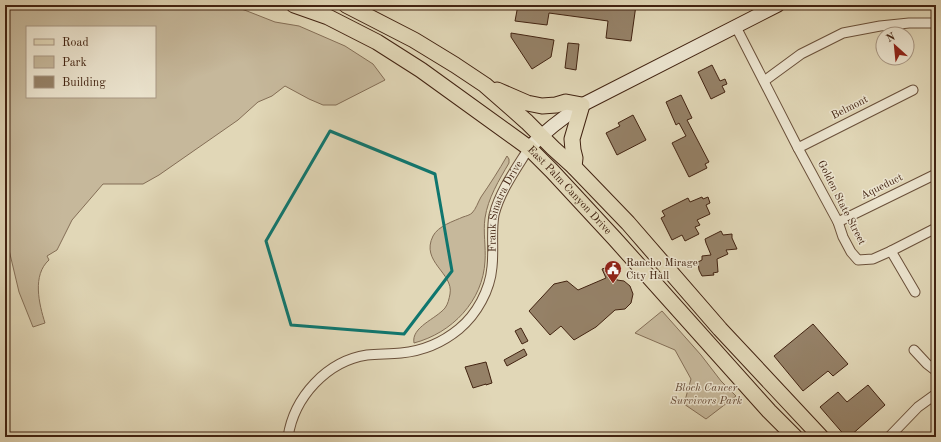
<svg xmlns="http://www.w3.org/2000/svg" width="941" height="442" viewBox="0 0 941 442" font-family="'Old Standard TT',serif">
<rect width="100%" height="100%" fill="#e1d7b7"/>
<filter id="stains"><feTurbulence type="fractalNoise" baseFrequency=".005" numOctaves="4"/><feColorMatrix values="0 0 0 0 .2 0 0 0 0 .09 0 0 0 0 .02 0 0 0 .5 -.17"/></filter>
<radialGradient id="worn" r=".72"><stop offset=".6" stop-color="#630" stop-opacity="0"/><stop offset="1" stop-color="#630" stop-opacity=".3"/></radialGradient>
<g fill="#c6b89b" stroke="#846e56" fill-rule="evenodd">
<path d="M5 5H230L247 11 275 22 299 26 345 46 373 64 385 80 336 105H323L309 99 285 86 272 96 258 102 238 120 159 175 143 184H103L72 220 57 250 47 256 49 260C32 275 39 304 45 323L33 327 19 292 5 233ZM27 27H155V97H27Z"/>
<path d="M507 156 509 159V163C499 180 488 198 485 218 483 232 486 247 485 261 483 301 452 333 414 343 411 327 436 319 445 308 448 304 449 299 450 294 454 273 420 262 433 236 438 226 454 221 463 217 466 216 470 215 472 213 476 209 478 202 481 197 490 184 499 170 507 156Z"/>
<path d="M662 311 701 355 721 381 736 396 706 419 684 404 691 379 675 350 635 333Z"/>
</g>
<g fill="#958167" stroke="#422311">
<path d="M518 5H636L631 41 606 38 608 21 549 13 547 25 515 21Z"/>
<path d="M511 33 554 40 551 57 532 69 511 37Z"/>
<path d="M568 43 579 44 576 70 565 68Z"/>
<path d="M712 65 720 81 725 79 727 84 722 86 725 92 711 99 698 72Z"/>
<path d="M681 95 692 118 687 120 709 162 705 164 707 168 689 177 672 143 686 136 679 123 676 125 666 102Z"/>
<path d="M633 115 646 140 617 155 606 133 620 126 618 123Z"/>
<path d="M702 197 703 199 708 197 710 203 706 205 710 214 697 220 700 225 695 227 699 234 685 241 682 235 672 240 661 218 665 216 662 211 688 198 690 202Z"/>
<path d="M721 231 723 235 732 234V238L737 249 726 250 728 254 717 259 718 272 713 273 714 275 702 276 699 270 698 262 702 260V256L711 255 706 243 705 239Z"/>
<path d="M611 266 617 280 624 281 630 286 633 294 631 303 625 309 615 310 596 327 574 340 561 326 550 335 529 311 554 284 567 281 578 290 606 278 602 269Z"/>
<path d="M813 324 848 364 833 376 828 371 803 391 774 356Z"/>
<path d="M521 328 528 341 522 344 515 331Z"/>
<path d="M524 349 527 355 507 366 504 360Z"/>
<path d="M486 362 492 383 486 385V384L473 388 465 367Z"/>
<path d="M868 385 885 405 849 437H846L820 407 838 392 847 402Z"/>
</g>
<g fill="none" stroke-linecap="round" stroke-linejoin="round">
<defs>
<g id="street">
<path d="M736 27 798 148 838 222 843 237 851 252 858 260 873 259 891 251 936 228"/>
<path d="M764 81 801 54 843 33 880 26 909 23H936"/>
<path d="M798 148 913 90"/>
<path d="M838 222 936 174"/>
<path d="M891 251 915 292"/>
<path d="M914 350 927 364 936 371"/>
<path id="s1" d="M288 437C294 397 327 361 367 355 378 354 390 354 401 353 422 351 442 343 459 329 477 314 490 290 492 267 494 249 491 232 494 215 500 191 516 169 529 148"/>
<path d="M889 437 918 407 936 394"/>
</g>
<path id="secondary" d="M529 148C545 131 562 118 582 105L778 5"/>
<g id="primary">
<path id="s2" d="M294 5 328 17 377 42 421 70 529 148 552 171 615 239 769 411 795 437"/>
<path d="M346 5 414 40 455 65 485 85 527 122 553 148 574 167 628 223 720 329 821 437"/>
<path d="M497 90 527 103 542 106 556 105 566 102 582 105 572 139 573 150 575 158 574 167"/>
</g>
</defs>
<use href="#street" stroke="#6a503a" stroke-width="11"/>
<use href="#secondary" stroke="#422311" stroke-width="15"/>
<use href="#primary" stroke="#422311" stroke-width="17"/>
<use href="#street" stroke="#ece5d0" stroke-width="9"/>
<use href="#secondary" stroke="#ece5d0" stroke-width="13"/>
<use href="#primary" stroke="#e1d7b7" stroke-width="15"/>
</g>
<path fill="none" stroke="#0f766e" stroke-width="3" stroke-linejoin="round" d="M330 131 435 174 452 271 404 334 291 325 266 241Z"/>
<defs>
<symbol id="civic-pin" viewBox="-11 -11 22 30"><path d="M0 17L-7.5 6A9.5 9.5 0 1 1 7.5 6Z" fill="#8f2418" stroke="#ece5d0"/><path d="M-.6-6.5H3V-4.5H.6V-3L4-1V1h2V6H-6V1h2V-1L-.6-3ZM-1.2 2.5V6h2.4V2.5Z" fill="#fff"/></symbol>
</defs>
<g fill-rule="evenodd">
<use href="#civic-pin" x="603" y="259" width="20" height="27"/>
</g>
<g text-anchor="middle" dominant-baseline="central" stroke-width="3" stroke-linejoin="round" paint-order="stroke">
<g font-size="11" fill="#422311" stroke="#ece5d0">
<text transform="translate(850 108) rotate(-27)">Belmont</text>
<text transform="translate(882 187) rotate(-26)">Aqueduct</text>
<text stroke="none"><textPath href="#s2" startOffset="335">East Palm Canyon Drive</textPath></text>
<text transform="translate(841 203) rotate(63)">Golden State Street</text>
<text stroke="none"><textPath href="#s1" startOffset="354">Frank Sinatra Drive</textPath></text>
</g>
<g font-size="11" fill="#422311" stroke="#ece5d0" text-anchor="start">
<text x="626" y="263">Rancho Mirage<tspan x="626" dy="13">City Hall</tspan></text>
</g>
<g font-size="11" font-style="italic" fill="#634834" stroke="#ece5d0">
<text x="706" y="388">Bloch Cancer<tspan x="706" dy="13">Survivors Park</tspan></text>
</g>
</g>
<rect width="941" height="442" fill="none" stroke="#e1d7b7" stroke-width="20"/>
<rect x="6" y="6" width="929" height="430" fill="none" stroke="#422311" stroke-width="2"/>
<rect x="10" y="10" width="921" height="422" fill="none" stroke="#422311"/>
<rect x="26" y="26" width="130" height="72" fill="#ece5d0" stroke="#a89784"/>
<rect x="34" y="39" width="20" height="6" fill="#e1d7b7" stroke="#a89784"/>
<text x="62" y="46" font-size="12" fill="#422311">Road</text>
<rect x="34" y="56" width="20" height="12" fill="#c6b89b" stroke="#a89784"/>
<text x="62" y="66" font-size="12" fill="#422311">Park</text>
<rect x="34" y="76" width="20" height="12" fill="#958167" stroke="#a89784"/>
<text x="62" y="86" font-size="12" fill="#422311">Building</text>
<g transform="translate(895 46) rotate(333)"><circle r="19" fill="#ece5d0" stroke="#a89784"/>
<path d="M0-3L7 15L0 10L-7 15Z" fill="#8f2418"/>
<text y="-6" font-size="11" font-weight="bold" text-anchor="middle" fill="#422311">N</text>
</g>
<rect width="100%" height="100%" filter="url(#stains)"/>
<rect width="100%" height="100%" fill="url(#worn)"/>
</svg>
